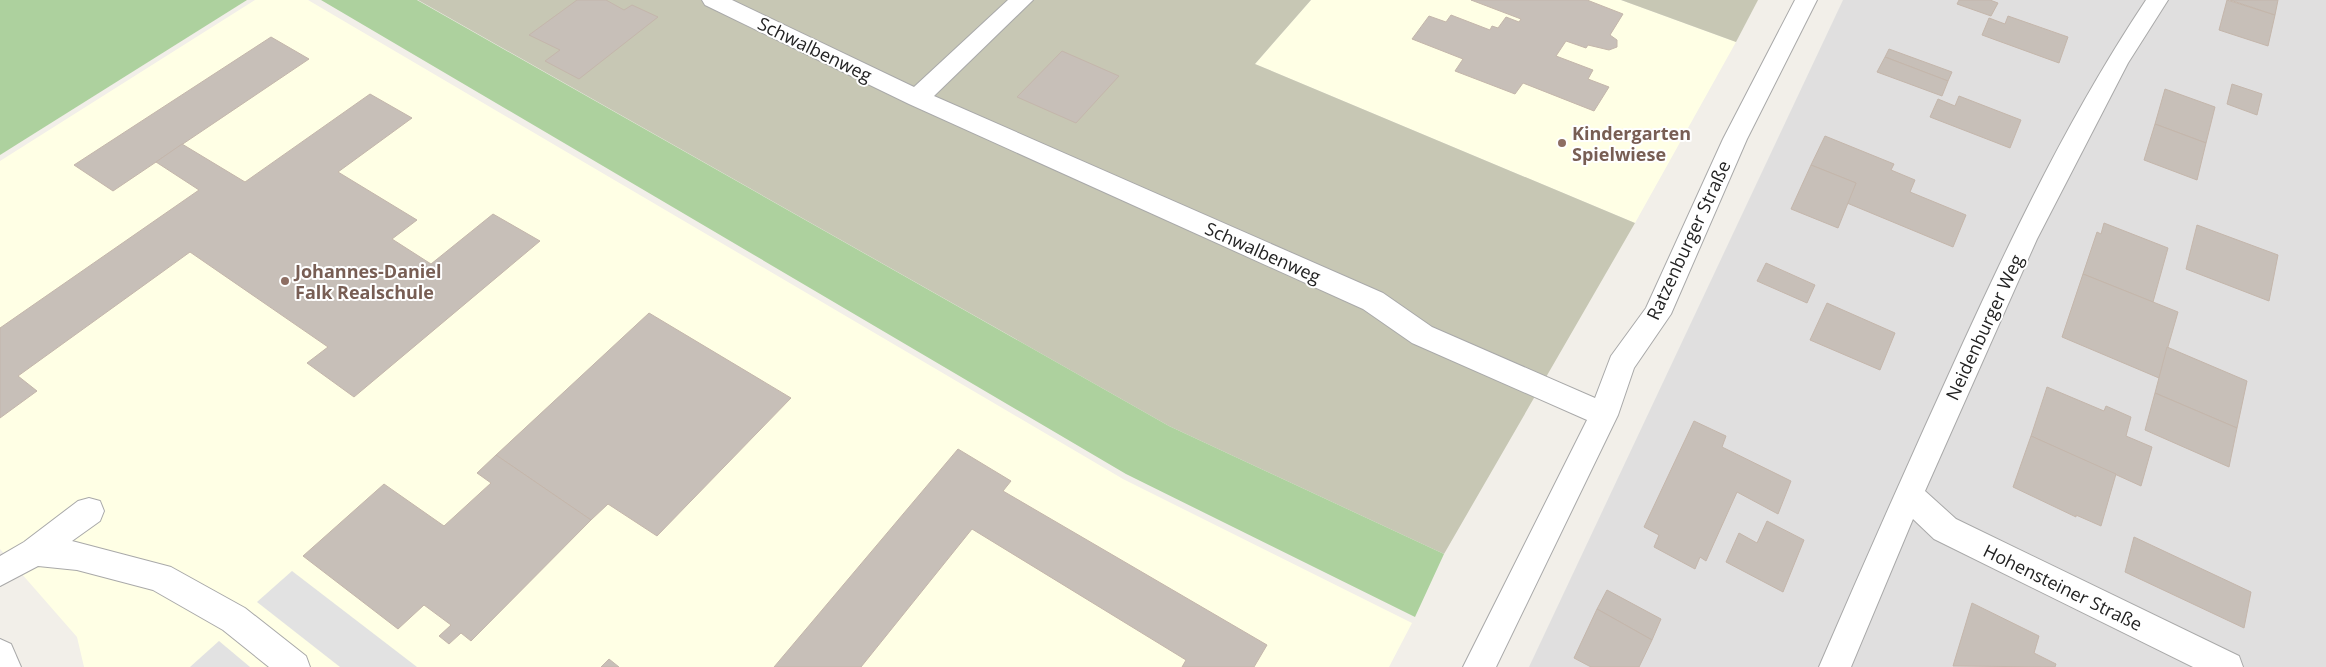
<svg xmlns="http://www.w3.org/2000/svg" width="2326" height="667" viewBox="0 0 2326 667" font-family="'Open Sans',sans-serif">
<rect width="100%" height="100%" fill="#f2efe9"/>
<path fill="#e0dfdf" d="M1843 0H2326V667H1529Z"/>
<g fill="#ffffe5">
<path d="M255 0H308L1123 479 1412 623 1389 667H84L77 637 0 549V161Z"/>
<path d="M1311 0H1621L1736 42 1635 223 1255 64Z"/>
</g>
<g fill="#c7c7b4">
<path d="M418 0H1311L1255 64 1635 223 1444 554 1169 426Z"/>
<path d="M1621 0H1758L1736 42Z"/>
</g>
<g fill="#add19e">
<path d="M0 0H247L0 155Z"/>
<path d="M321 0H417L1169 426 1444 554 1415 617 1126 474Z"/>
</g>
<g fill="#e2e2e2">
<path d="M292 571 417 667H340L257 602Z"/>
<path d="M219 641 250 667H190Z"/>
</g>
<g fill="#c7bfb8" stroke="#c4b6ab">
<path d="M577 0H606L624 10 632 5 658 17 579 79 545 61 560 50 529 35Z"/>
<path d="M1471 0H1587L1623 14 1610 35 1617 40V47L1609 50 1588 45 1586 48 1566 41 1556 56 1593 70 1588 79 1609 87 1594 111 1523 83 1515 94 1455 71 1463 59 1412 39 1429 16 1446 22 1451 15 1490 30 1492 26 1498 28 1506 17 1519 22 1521 19Z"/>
<path d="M1959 0H1990L1998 3 1991 16 1957 4Z"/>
<path d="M2227 0 2275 15 2268 46 2219 30Z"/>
<path d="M2230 0H2278L2275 15Z"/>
<path d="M2008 16 2068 37 2059 63 1982 35 1989 18 2005 24Z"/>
<path d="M271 37 309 59 113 191 74 165Z"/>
<path d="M1889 49 1952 72 1948 81 1885 57Z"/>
<path d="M1062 51 1119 76 1076 123 1017 97Z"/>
<path d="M1885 57 1948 81 1942 96 1877 72Z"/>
<path d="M2232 84 2262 94 2257 115 2227 104Z"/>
<path d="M2165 89 2215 107 2206 143 2155 124Z"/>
<path d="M370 94 412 118 338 172 417 220 392 239 431 264 493 214 540 241 354 397 307 363 328 347 190 252 18 376 37 391 0 418V328L199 190 156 162 182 144 245 182Z"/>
<path d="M1959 96 2021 120 2010 148 1930 117 1938 99 1955 106Z"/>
<path d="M2155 124 2206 143 2197 180 2144 160Z"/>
<path d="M1825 136 1894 164 1891 170 1915 180 1910 192 1966 215 1953 247 1847 203 1856 183 1811 165Z"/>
<path d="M1811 165 1856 183 1838 228 1791 209Z"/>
<path d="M2104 223 2168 248 2153 302 2083 274 2097 232 2101 234Z"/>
<path d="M2197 225 2278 255 2269 301 2186 269Z"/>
<path d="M1766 263 1815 285 1807 303 1757 281Z"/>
<path d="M2083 274 2178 312 2159 378 2062 337Z"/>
<path d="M1827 303 1895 333 1880 370 1810 340Z"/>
<path d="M649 313 791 398 657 536 608 504 591 520 496 455Z"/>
<path d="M2167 347 2247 381 2237 428 2155 393Z"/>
<path d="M2047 387 2104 411 2106 406 2131 417 2126 436 2152 447 2141 486 2031 436Z"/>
<path d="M2155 393 2237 428 2229 467 2145 430Z"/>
<path d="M1694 421 1726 436 1722 447 1791 481 1778 514 1737 492 1706 561 1700 557 1695 569 1654 547 1659 535 1644 527Z"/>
<path d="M2031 436 2116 474 2101 526 2076 515V517L2013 487Z"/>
<path d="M958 449 1011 481 1003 491 1267 645 1254 667H1182L1186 660 972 529 861 667H774Z"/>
<path d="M496 455 591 520 471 641 461 633 449 644 439 636 451 625 424 605 398 629 303 556 384 484 444 526 491 483 477 473Z"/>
<path d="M1767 521 1804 540 1783 592 1726 562 1739 533 1757 543Z"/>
<path d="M2134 537 2251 592 2244 628 2125 572Z"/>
<path d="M1607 590 1661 619 1652 640 1597 609Z"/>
<path d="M1972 603 2039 636 2034 653 2056 664 2055 667 1953 666Z"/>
<path d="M1597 609 1652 640 1639 667H1591L1574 658Z"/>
<path d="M609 659 619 667H601Z"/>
</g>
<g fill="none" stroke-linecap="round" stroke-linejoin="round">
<defs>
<g id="minor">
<path d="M702 0H732L914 87 1008 0H1033L934 96 1383 293 1432 327 1595 398 1611 356 1646 308 1723 139 1795 0H1817L1747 139 1671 314 1634 368 1618 415 1496 667H1463L1587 420 1412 343 1363 309 909 104 705 5Z"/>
<path d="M2146 0H2168L2128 63 2037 239 1925 491 1956 519 2239 656 2243 667H2193L1934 539 1913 519 1851 667H1819C1866 558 1914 450 1963 343 2017 225 2074 108 2146 0Z"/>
<path d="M89 498 100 501 104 511 100 521 72 541 171 567 245 608 306 656 310 667H269L223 630 153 590 77 570 38 566 0 586V556L24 542 78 501Z"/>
<path d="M0 639 11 644 21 667H0Z"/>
</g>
</defs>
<use href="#minor" stroke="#a9a9a9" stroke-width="2"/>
<use href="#minor" fill="#fff" fill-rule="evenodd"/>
</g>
<g fill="#8d6e63" stroke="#fff" stroke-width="2">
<circle cx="1562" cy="143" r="5"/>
<circle cx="285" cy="281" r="5"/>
</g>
<g text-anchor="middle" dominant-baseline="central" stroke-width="4" stroke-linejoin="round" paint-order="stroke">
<g font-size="18" fill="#222" stroke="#fff">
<text transform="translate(815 49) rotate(26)">Schwalbenweg</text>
<text transform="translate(1688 240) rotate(-65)">Ratzenburger Straße</text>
<text transform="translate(1263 252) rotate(24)">Schwalbenweg</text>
<text transform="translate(1984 327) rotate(-65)">Neidenburger Weg</text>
<text transform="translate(2063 587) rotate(26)">Hohensteiner Straße</text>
</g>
<g font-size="18" font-weight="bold" fill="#785e54" stroke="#fff" text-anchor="start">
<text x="1572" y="133">Kindergarten<tspan x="1572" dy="21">Spielwiese</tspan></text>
<text x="295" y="271">Johannes-Daniel<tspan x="295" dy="21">Falk Realschule</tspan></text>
</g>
</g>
</svg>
